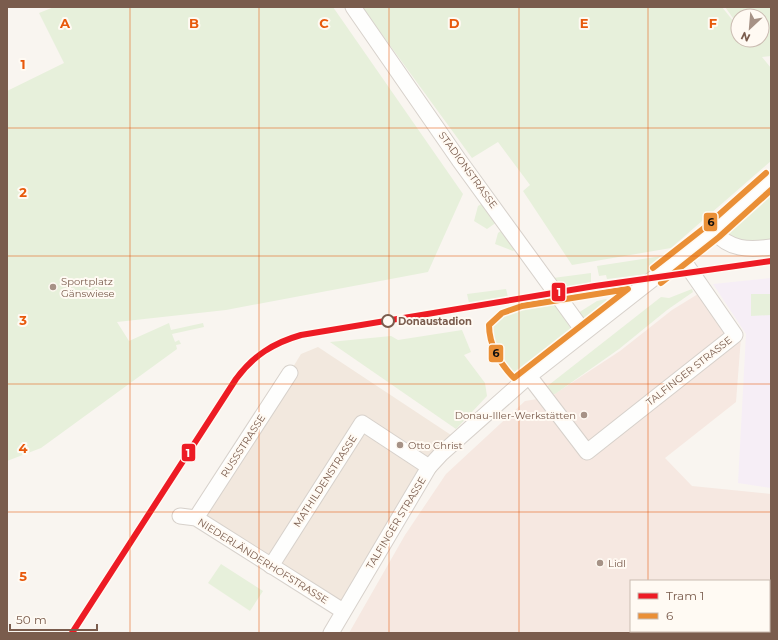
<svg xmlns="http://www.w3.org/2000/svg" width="778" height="640" viewBox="0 0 778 640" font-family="Montserrat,sans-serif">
<rect width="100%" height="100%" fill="#f9f5f0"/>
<path fill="#f2e8de" d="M318 347 451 435 425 461 337 611 198 523 301 354Z"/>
<path fill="#f6e8e1" d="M698 294 741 337 736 402 665 458 692 486 771 494V616L769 617V581H631V631H683L671 633H349L405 535 446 474 525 401 550 397 620 351 672 310Z"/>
<path fill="#f6eef6" d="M771 278V488L738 483 746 334 713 284Z"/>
<g fill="#e7f0db">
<path d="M54 7H333L463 194 428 272 226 310 117 322 129 341 169 323 171 330 203 323 204 327 172 334 175 342 179 340 181 344 176 345 177 349 41 448 7 461V91L64 63 39 13Z"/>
<path d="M362 7H722L738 27V40H749L752 44 750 40H762V16H738V25L725 7H771V56L762 57 771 68V161L671 248 572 265 523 191 530 185 498 142 472 158Z"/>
<path d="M771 179V247L758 249 714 231Z"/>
<path d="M483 203 497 222 487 229 474 221 478 206Z"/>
<path d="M502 230 516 249 513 251 495 244 498 233Z"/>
<path d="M675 254 647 274 607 279 606 275 599 276 597 266Z"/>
<path d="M591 273V282L562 289 553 278Z"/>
<path d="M506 289 508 297 469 303 467 294Z"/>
<path d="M692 289 693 292 667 310 619 349 555 394H551L545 388 661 297 669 298Z"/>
<path d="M751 294H771V315L751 316Z"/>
<path d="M606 299 610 303 586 323 578 313 597 301Z"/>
<path d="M556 304 571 329 514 377C492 368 480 327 504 314 518 306 540 306 556 304Z"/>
<path d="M462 330 471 352 464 355 485 383 487 396 456 429 330 342 391 336 398 340Z"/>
<path d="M221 564 263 591 250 611 208 583Z"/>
</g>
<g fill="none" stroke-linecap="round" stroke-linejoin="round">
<defs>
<g id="minor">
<path d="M353 7 459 160 584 332"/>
<path d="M714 231C729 250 749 250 771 247"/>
<path d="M529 376 587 452 735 335 681 257"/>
<path d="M180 516 196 518 343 611"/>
<path d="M196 518 290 373"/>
<path d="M271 566 362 423 429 467"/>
<path d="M769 621 771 620"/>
<path d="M331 633 429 467 441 454 529 376 714 231 771 179"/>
<path d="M709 633 719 631"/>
</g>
</defs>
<use href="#minor" stroke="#d7d1cb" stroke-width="17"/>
<use href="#minor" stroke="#fefefd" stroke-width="15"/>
<defs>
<g id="bus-1">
<path d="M653 268 704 228 766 173"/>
<path d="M661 283 719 237 771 190"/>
<path d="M628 289 514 378C500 364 489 345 489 325L502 313 522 306Z"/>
</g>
</defs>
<use href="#bus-1" stroke="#fffaf3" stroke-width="9"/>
<use href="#bus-1" stroke="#ea8f36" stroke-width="6"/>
<defs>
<path id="tram-1" d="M72 633 236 379C253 356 273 343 301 335L595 286 771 261"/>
</defs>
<use href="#tram-1" stroke="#fffaf3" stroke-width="9"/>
<use href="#tram-1" stroke="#ed1b24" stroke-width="6"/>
</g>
<path fill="none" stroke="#e8590c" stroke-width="1" stroke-opacity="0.55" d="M130 7V633M259 7V633M389 7V633M519 7V633M648 7V581M7 128H771M7 256H771M7 384H771M7 512H771M648 631V633"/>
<g fill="#a69286" stroke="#fffaf3" stroke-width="1.5">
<circle cx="53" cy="287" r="4"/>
<circle cx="584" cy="415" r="4"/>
<circle cx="400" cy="445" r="4"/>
<circle cx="600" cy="563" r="4"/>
</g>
<circle fill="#fffaf3" stroke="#7a5c4d" stroke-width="2" cx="388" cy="321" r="6"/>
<g text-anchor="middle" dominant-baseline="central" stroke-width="4" stroke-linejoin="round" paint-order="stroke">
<g font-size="10" fill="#7a5c4d" stroke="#fffaf3">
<text transform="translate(468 170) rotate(54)">STADIONSTRASSE</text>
<text transform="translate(689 371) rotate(-38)">TALFINGER STRASSE</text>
<text transform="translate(243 446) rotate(-57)">RUSSSTRASSE</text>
<text transform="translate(325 481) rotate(-57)">MATHILDENSTRASSE</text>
<text transform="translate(396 523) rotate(-59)">TALFINGER STRASSE</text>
<text transform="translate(263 561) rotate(32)">NIEDERLÄNDERHOFSTRASSE</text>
</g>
<g font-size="10" fill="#7a5c4d" stroke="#fffaf3" text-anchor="start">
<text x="61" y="281">Sportplatz<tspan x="61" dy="12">Gänswiese</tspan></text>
<text x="576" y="415" text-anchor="end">Donau-Iller-Werkstätten</text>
<text x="408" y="445">Otto Christ</text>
<text x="608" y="563">Lidl</text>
</g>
<g font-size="10" font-weight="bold" fill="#7a5c4d" stroke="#fffaf3" text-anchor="start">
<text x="398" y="321">Donaustadion</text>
</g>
</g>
<g font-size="13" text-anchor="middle" font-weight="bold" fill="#e8590c" stroke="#fffaf3" stroke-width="4" stroke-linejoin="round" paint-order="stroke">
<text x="65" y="28">A</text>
<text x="194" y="28">B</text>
<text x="324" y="28">C</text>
<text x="454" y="28">D</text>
<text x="584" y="28">E</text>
<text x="713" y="28">F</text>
<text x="23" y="69">1</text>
<text x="23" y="197">2</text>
<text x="23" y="325">3</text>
<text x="23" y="453">4</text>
<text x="23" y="581">5</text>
</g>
<g stroke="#fffaf3" stroke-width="1.5">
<rect x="703" y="212" width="15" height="20" rx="4" fill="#ea8f36"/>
<rect x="551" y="282" width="15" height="20" rx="4" fill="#ed1b24"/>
<rect x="488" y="344" width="16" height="19" rx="4" fill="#ea8f36"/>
<rect x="181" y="443" width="15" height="19" rx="4" fill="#ed1b24"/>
</g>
<g font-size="11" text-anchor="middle" font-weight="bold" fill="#fff">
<text x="559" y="296">1</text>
<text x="188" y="457">1</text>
</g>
<g font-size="11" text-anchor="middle" font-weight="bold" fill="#111">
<text x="711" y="226">6</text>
<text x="496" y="357">6</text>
</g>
<rect width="778" height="640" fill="none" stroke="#7a5c4d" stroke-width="16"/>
<rect x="630" y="580" width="140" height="52" fill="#fffaf3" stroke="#cabbb1"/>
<rect x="638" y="593" width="20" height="6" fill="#ed1b24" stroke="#cabbb1"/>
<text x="666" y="600" font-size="12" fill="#7a5c4d">Tram 1</text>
<rect x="638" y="613" width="20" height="6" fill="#ea8f36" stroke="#cabbb1"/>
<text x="666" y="620" font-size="12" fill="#7a5c4d">6</text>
<g transform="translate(750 28) rotate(206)"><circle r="19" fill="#fffaf3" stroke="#cabbb1"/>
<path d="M0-3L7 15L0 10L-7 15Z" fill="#a69286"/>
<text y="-6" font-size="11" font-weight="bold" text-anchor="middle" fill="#7a5c4d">N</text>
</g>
<path d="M10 624v6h87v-6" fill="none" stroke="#7a5c4d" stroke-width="2"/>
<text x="16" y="624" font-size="12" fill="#7a5c4d" stroke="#fffaf3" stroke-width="3" paint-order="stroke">50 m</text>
</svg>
